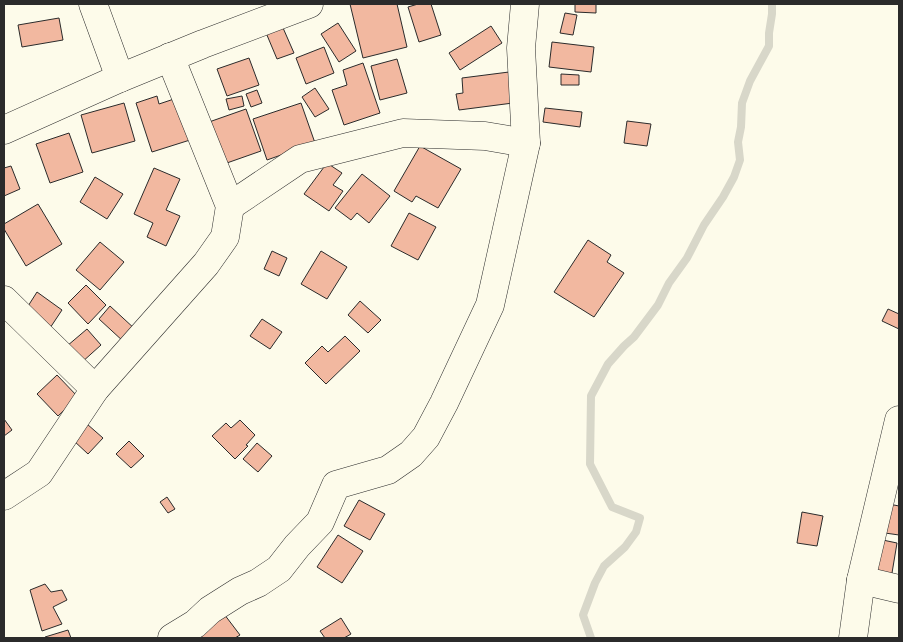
<svg xmlns="http://www.w3.org/2000/svg" width="903" height="642" viewBox="0 0 903 642" font-family="Figtree,sans-serif">
<rect width="100%" height="100%" fill="#fdfbea"/>
<g fill="none" stroke-linecap="round" stroke-linejoin="round">
<path stroke="#d8d7c9" stroke-width="8" d="M591 638 583 615 595 583 604 566 625 547 636 532 640 518 612 507 590 464 591 396 608 364 624 346 634 337 658 305 669 283 687 258 704 225 723 197 734 177 740 160 738 142 741 127 742 103 750 81 769 46V33L772 14V4"/>
</g>
<g fill="#f2b8a0" stroke="#2b2b2b">
<path d="M350 4H397L407 47 363 58Z"/>
<path d="M418 4H431L441 35 419 42 408 7Z"/>
<path d="M575 4H596V13L575 12Z"/>
<path d="M565 13 577 15 573 35 560 33Z"/>
<path d="M59 18 63 40 22 47 18 25Z"/>
<path d="M280 21 294 53 277 59 264 28Z"/>
<path d="M338 23 356 51 339 62 321 34Z"/>
<path d="M491 26 502 43 460 70 449 53Z"/>
<path d="M552 42 594 47 591 72 549 67Z"/>
<path d="M324 47 334 73 306 84 296 58Z"/>
<path d="M249 58 259 85 227 96 217 69Z"/>
<path d="M397 59 407 93 380 100 371 66Z"/>
<path d="M363 63 380 113 344 125 332 90 347 85 343 70Z"/>
<path d="M509 72 513 103 459 110 456 94 463 93 462 78Z"/>
<path d="M561 74 579 75V85H561Z"/>
<path d="M315 88 329 109 315 117 302 97Z"/>
<path d="M257 90 262 103 251 107 246 94Z"/>
<path d="M157 96 159 104 177 98 190 140 152 152 136 103Z"/>
<path d="M242 96 244 106 229 110 226 99Z"/>
<path d="M124 103 135 141 92 153 81 115Z"/>
<path d="M301 103 315 143 267 160 253 119Z"/>
<path d="M545 108 582 112 580 127 543 122Z"/>
<path d="M246 109 261 151 224 164 209 122Z"/>
<path d="M627 121 651 124 647 146 624 143Z"/>
<path d="M69 133 83 172 50 183 36 144Z"/>
<path d="M420 146 461 169 438 208 416 196 412 202 394 191Z"/>
<path d="M327 163 342 173 333 185 343 191 329 211 304 194Z"/>
<path d="M11 166 20 189 4 196V168Z"/>
<path d="M154 168 180 179 166 210 180 216 166 246 147 237 153 223 134 214Z"/>
<path d="M362 174 390 196 369 223 357 213 351 220 335 208Z"/>
<path d="M95 177 123 194 107 219 80 202Z"/>
<path d="M38 204 62 244 26 266 4 229V224Z"/>
<path d="M409 213 436 227 418 260 391 246Z"/>
<path d="M588 240 611 255 607 262 624 273 594 317 554 292Z"/>
<path d="M100 242 124 262 100 290 76 270Z"/>
<path d="M272 251 287 258 279 276 264 269Z"/>
<path d="M321 251 347 267 327 299 301 284Z"/>
<path d="M86 285 106 305 88 324 68 303Z"/>
<path d="M37 292 62 310 48 331 23 314Z"/>
<path d="M360 301 381 320 368 333 348 315Z"/>
<path d="M110 306 136 330 124 342 99 319Z"/>
<path d="M888 309 899 314V329L882 321Z"/>
<path d="M262 319 282 332 270 349 250 336Z"/>
<path d="M87 329 101 345 81 363 67 346Z"/>
<path d="M345 336 360 351 326 384 305 363 322 346 328 352Z"/>
<path d="M57 375 78 397 58 416 37 394Z"/>
<path d="M4 419 12 430 4 436Z"/>
<path d="M240 420 255 435 246 445 248 446 235 459 212 436 226 423 231 428Z"/>
<path d="M87 424 103 438 88 454 73 440Z"/>
<path d="M129 441 144 456 131 468 116 454Z"/>
<path d="M257 443 272 456 258 472 243 459Z"/>
<path d="M167 497 175 509 168 513 160 502Z"/>
<path d="M359 500 385 514 370 540 344 526Z"/>
<path d="M889 504 899 506V535L885 533Z"/>
<path d="M802 512 823 516 817 546 797 543Z"/>
<path d="M338 535 363 551 342 583 317 567Z"/>
<path d="M878 539 897 543 891 579 872 576Z"/>
<path d="M45 584 51 592 62 590 67 600 53 607 62 624 42 631 30 590Z"/>
<path d="M221 610 240 635 235 638H184Z"/>
<path d="M341 618 351 634 344 638H325L320 631Z"/>
<path d="M68 630 71 638H46L45 637Z"/>
</g>
<g fill="none" stroke-linecap="round" stroke-linejoin="round">
<defs>
<g id="minor">
<path d="M93 4 120 78"/>
<path d="M4 130 120 78 203 44 309 4"/>
<path d="M230 206 300 159 403 133 485 136 526 143"/>
<path d="M4 300 95 389"/>
<path d="M4 496 39 473 95 389 206 264 225 237 230 206 170 57"/>
<path d="M861 580 899 589"/>
<path d="M172 638 195 624 210 610 240 591 258 583 279 569 297 546 320 522 336 485 388 470 411 454 426 437 444 403 490 305 526 143 521 48 525 4"/>
<path d="M853 638 861 580 899 420"/>
</g>
</defs>
<use href="#minor" stroke="#2b2b2b" stroke-width="29"/>
<use href="#minor" stroke="#fdfbea" stroke-width="28"/>
</g>
<rect width="903" height="642" fill="none" stroke="#2b2b2b" stroke-width="10"/>
</svg>
